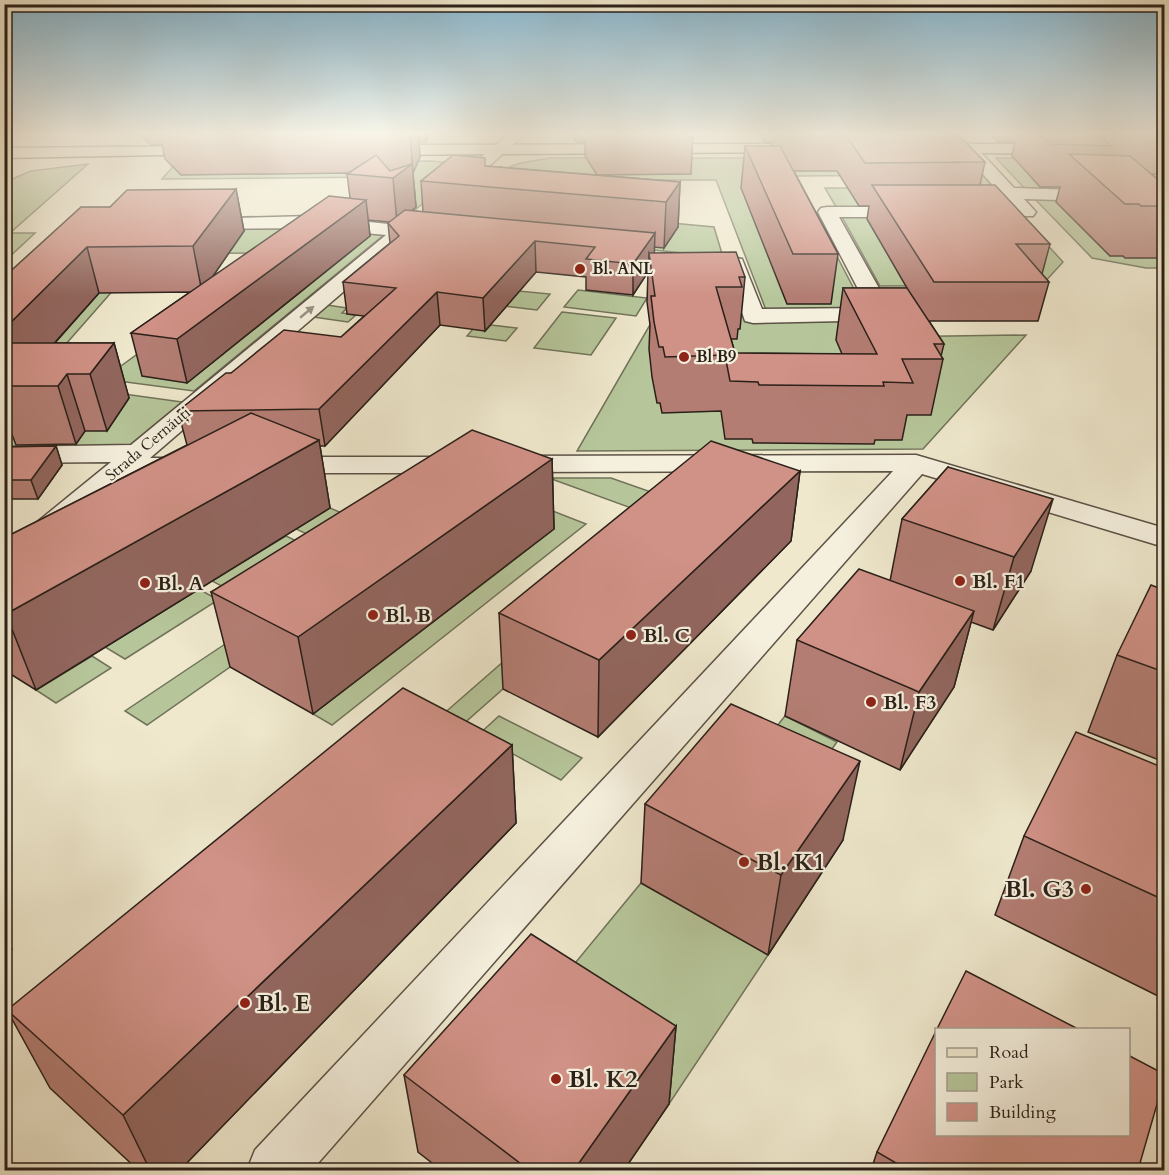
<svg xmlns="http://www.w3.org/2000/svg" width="1169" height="1175" viewBox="0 0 1169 1175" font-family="Cardo,serif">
<rect width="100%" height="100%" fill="#efe8cd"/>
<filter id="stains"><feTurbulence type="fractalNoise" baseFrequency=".00333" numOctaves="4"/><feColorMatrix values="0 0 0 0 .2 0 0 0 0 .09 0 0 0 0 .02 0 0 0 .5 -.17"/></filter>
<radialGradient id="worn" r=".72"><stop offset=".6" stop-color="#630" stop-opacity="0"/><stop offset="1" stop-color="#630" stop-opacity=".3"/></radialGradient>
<g fill="#b6c69a" stroke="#70735a" stroke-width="1.5">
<path d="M549 158H968L1012 207H836L825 188H947L937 175 795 176 865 310H766L716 180H551L521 209 714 227 723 257 432 228 497 171 521 163Z"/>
<path d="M996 158 1164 159V180H1084L1096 192 1027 191Z"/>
<path d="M432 161 448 163 457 175 397 225 326 218 381 177 162 179 177 162Z"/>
<path d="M88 164 10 233H35L5 261V182L31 171Z"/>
<path d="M1031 195 1123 198 1164 235V268H1146L1092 258Z"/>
<path d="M842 217H1022L1063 262 1042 285 880 286Z"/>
<path d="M297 226 260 253 145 254 37 377 44 383 182 402 130 445 5 447V323L100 227Z"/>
<path d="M313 227 385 234 194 391 103 379Z"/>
<path d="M508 290 550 294 537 310 495 305Z"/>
<path d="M578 290 647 298 636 316 564 307Z"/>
<path d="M738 296 747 322 872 321 881 337 1026 335 923 449 577 451 666 297Z"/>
<path d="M327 305 347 308 342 313 356 315 348 322 313 317Z"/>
<path d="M562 312 616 318 591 355 534 348Z"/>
<path d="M491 325 517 328 506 341 467 336 473 329 485 331Z"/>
<path d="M549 478H611L651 492 631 508Z"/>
<path d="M471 479 586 524 332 725 313 714 553 529Z"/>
<path d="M330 508 349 516 315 538 296 529Z"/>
<path d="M286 536 305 545 231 591 212 581Z"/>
<path d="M199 589 218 600 125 659 105 647Z"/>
<path d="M255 624 276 635 147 725 125 711Z"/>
<path d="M519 648 539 657 461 726 441 716Z"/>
<path d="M92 656 111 668 56 703 36 690Z"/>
<path d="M499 716 582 758 561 780 478 735Z"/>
<path d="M785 716 837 742 812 777 757 751Z"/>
<path d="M641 883 768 955 669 1104 534 1013Z"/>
</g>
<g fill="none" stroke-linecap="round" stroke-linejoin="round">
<defs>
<g id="minor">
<path d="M510 133H526L458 194H446L443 190 446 186Z"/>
<path d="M968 143 974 145 1014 188 1164 193V203L1024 199 1036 212 1033 216H969L966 212 969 208 1012 207 960 148Z"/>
<path d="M827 207H914L920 208 923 212 920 216 914 217H839L894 315 891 320 753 323 745 321 727 268 712 265 709 261 712 257 719 255 742 259 762 309 868 308 818 212 821 208Z"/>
<path d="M311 216 398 225 412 217 419 219 421 223 419 227 441 230 443 234 441 238 434 240 407 237 150 458H190L200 460 204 466 200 472 190 474H130L15 573 4 576V549L111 462 4 463V447L131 445 386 235 311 228 198 229 191 227 189 223 191 219Z"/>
<path d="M916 455 1164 528V547L922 474 312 1170H247L255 1150 893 471 508 472 498 470 494 464 498 458 508 456Z"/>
<path d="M277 457H460L470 459 474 465 470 471 460 473H277L267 471 263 465 267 459Z"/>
</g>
<g id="major">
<path d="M791 144 797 146 799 149 797 152 374 155 366 150 374 145Z"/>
<path d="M926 144H1058L1066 149 1058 154 920 152 918 149 920 146Z"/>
<path d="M209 146 215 148 217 151 215 154 4 158V148Z"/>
</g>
</defs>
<use href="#minor" stroke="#5c5246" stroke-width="3"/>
<use href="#major" stroke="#2b2019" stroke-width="3"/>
<use href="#minor" fill="#f5f0de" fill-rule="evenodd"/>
<use href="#major" fill="#efe8cd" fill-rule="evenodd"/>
</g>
<g fill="#b37d73" stroke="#2b2019" stroke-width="1.5">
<path d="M139 133H428V137L426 142H419L420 157 413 173 416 207 412 211 423 212 421 181 486 166 680 182 678 227 664 248 654 247V253L745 277 740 329H738L737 339H731L735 353 842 354 836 340 843 288H907L867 219 869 206H859L837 171H794L838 254 831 304H787L741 188 745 146H771L772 142H764L760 133H956L985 162 980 185 1050 244 1042 274 1049 282 1038 321H929L944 344 941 356 943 359 931 415H907L902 440H875L874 444 753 443 752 439H725L721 411 662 413 660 403H657L652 377 649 349 650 325 647 302 648 272 633 295 586 290V277L536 272 485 331 440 325 325 446H320L330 508 36 690 4 670V538L187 445 178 411 231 373 341 337 364 316 347 314 343 282 390 243 388 223 390 222 368 220 370 236 187 383 142 376 131 333 190 292 99 293 55 343H114L129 398 107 431H85L76 444 16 445 11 432H4V277L110 207 236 189 244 231 213 276 350 198 347 174 348 173 181 175 165 159 162 144 151 145Z"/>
<path d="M570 133H693L691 174 597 175 585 156V142H576Z"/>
<path d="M990 133H1164V174H1152L1164 185V258H1125L1123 256H1110L1056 202 1060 187H1040L1012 156 1015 142H998Z"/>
<path d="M56 446 62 465 38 499H4V447Z"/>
<path d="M552 459 554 529 313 714 230 667 211 592Z"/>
<path d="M948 467 1031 571 993 630 971 622 954 687 900 770 785 716 797 640 890 581 902 519Z"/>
<path d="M800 471 791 541 598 737 503 689 499 613Z"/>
<path d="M1164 587V762L1088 732 1117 655Z"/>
<path d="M512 745 516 823 180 1170H138L50 1088 7 1010Z"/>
<path d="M1164 768V999L995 915 1024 836Z"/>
<path d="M645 804 843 840 768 955 641 883Z"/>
<path d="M676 1026 669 1104 624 1170H441L418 1152 404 1075Z"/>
<path d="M877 1152 1138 1170H871Z"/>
</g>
<g fill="#92665e" stroke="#2b2019" stroke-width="1.5">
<path d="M410 133H418L420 157 413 173Z"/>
<path d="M425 133H428V137L426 142Z"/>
<path d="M412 164 416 207 397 223 393 178Z"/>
<path d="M680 182 678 227 664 248 666 202Z"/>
<path d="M236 189 244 231 202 292 193 246Z"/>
<path d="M366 200 370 236 187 383 177 339Z"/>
<path d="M655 233 654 263 649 253 648 272 633 295V264Z"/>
<path d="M535 241 536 272 485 331 483 298Z"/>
<path d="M87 247 99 293 16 386 6 375H4V329Z"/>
<path d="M437 292 440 325 325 446 319 409Z"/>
<path d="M114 343 129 398 107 431 90 374Z"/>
<path d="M67 374 85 431 76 444 58 386Z"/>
<path d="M319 440 330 508 36 690 6 614Z"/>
<path d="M56 446 62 465 38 499 31 480Z"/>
<path d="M552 459 554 529 313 714 298 637Z"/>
<path d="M800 471 791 541 598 737 599 660Z"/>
<path d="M1053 499 1031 571 993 630 1014 557Z"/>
<path d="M974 611 954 687 900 770 919 692Z"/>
<path d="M512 745 516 823 180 1170H150L123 1115Z"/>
<path d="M860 761 843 840 768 955 781 875Z"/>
<path d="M7 938 12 949 4 966V943Z"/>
<path d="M676 1026 669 1104 624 1170H574Z"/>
</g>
<g fill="#d09186" stroke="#2b2019" stroke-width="1.5">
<path d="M844 133H956L985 162 865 163Z"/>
<path d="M1038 133H1094L1111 146 1051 144Z"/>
<path d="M745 146H780L838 254H793Z"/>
<path d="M1069 154 1130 156 1164 185V206H1141L1139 204H1125Z"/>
<path d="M376 155 390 171 412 164 393 178 347 174Z"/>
<path d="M453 155 485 158V166L680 182 666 202 421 181Z"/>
<path d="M872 185H995L1050 244H1016L1049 282H934Z"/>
<path d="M236 189 193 246 87 247 4 329V277L81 207H110L127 190Z"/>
<path d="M329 196 366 200 177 339 131 333Z"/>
<path d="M405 210 655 233 633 264 586 259 595 247 535 241 483 298 437 292 319 409 178 411 226 373H231L284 330 341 337 396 288 343 282 399 236 388 223Z"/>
<path d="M736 252 745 277H739L742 287H716L735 353 877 354 843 288H907L944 344H934L943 359H902L913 383 883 382 884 386 759 385 758 382 730 381 725 355 665 357 663 347H659L654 322 651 296H655L649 253Z"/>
<path d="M4 343H114L90 374H67L58 386H4V376L6 375H4Z"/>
<path d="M251 413 319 440 6 614H4V538Z"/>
<path d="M472 430 552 459 298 637 211 592Z"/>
<path d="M711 441 800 471 599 660 499 613Z"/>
<path d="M56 446 31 480H4V447Z"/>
<path d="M948 467 1053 499 1014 557 902 519Z"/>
<path d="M859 569 974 611 919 692 797 640Z"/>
<path d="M1151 585 1164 590V672L1117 655Z"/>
<path d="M403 688 512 745 123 1115 7 1010Z"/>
<path d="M731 704 860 761 781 875 645 804Z"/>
<path d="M1076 732 1164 768V900L1024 836Z"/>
<path d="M531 934 676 1026 574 1170H529L404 1075Z"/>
<path d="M966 971 1078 1029H937Z"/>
<path d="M936 1031V1134H1128V1055L1164 1074V1080L1138 1170H908L877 1152Z"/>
</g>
<defs><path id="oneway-solid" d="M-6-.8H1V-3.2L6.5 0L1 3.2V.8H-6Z" transform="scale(1.5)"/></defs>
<use fill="#9a9285" href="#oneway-solid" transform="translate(307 312) rotate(-40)"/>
<linearGradient id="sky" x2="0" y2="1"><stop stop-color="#89b9d2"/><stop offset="0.45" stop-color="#f8f5e8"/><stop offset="1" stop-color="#f8f5e8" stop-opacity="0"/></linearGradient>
<rect width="1169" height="297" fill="url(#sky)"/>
<g fill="#8f2418" stroke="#f5f0de" stroke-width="2">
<circle cx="580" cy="269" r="6"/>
<circle cx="684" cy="357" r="6"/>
<circle cx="960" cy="581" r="6"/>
<circle cx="145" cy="583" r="6"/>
<circle cx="373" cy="615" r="6"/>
<circle cx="631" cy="635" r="6"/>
<circle cx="871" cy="702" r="6"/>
<circle cx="744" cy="862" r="6"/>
<circle cx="1086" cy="889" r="6"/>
<circle cx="245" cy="1003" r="6"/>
<circle cx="556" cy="1079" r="6"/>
</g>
<g text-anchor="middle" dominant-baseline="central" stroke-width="4.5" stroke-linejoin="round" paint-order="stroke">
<g font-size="16" font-weight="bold" fill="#2b2019" stroke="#f5f0de" text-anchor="start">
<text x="592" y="269">Bl. ANL</text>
<text x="696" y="357">Bl B9</text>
</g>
<g font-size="16" fill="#2b2019" stroke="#f5f0de">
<text transform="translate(148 444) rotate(-40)">Strada Cernăuți</text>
</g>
<g font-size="20" font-weight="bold" fill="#2b2019" stroke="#f5f0de" text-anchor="start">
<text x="972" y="581">Bl. F1</text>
<text x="157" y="583">Bl. A</text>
<text x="385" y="615">Bl. B</text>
<text x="643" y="635">Bl. C</text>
<text x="883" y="702">Bl. F3</text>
</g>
<g font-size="24" font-weight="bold" fill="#2b2019" stroke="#f5f0de" text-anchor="start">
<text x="756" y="862">Bl. K1</text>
<text x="1074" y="889" text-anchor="end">Bl. G3</text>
<text x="257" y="1003">Bl. E</text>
<text x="568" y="1079">Bl. K2</text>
</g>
</g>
<rect width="1169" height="1175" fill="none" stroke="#efe8cd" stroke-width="24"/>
<rect x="6" y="6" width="1157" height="1163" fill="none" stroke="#2b2019" stroke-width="3"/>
<rect x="12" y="12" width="1145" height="1151" fill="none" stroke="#2b2019" stroke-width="1.5"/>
<rect x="935" y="1028" width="195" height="108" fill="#f5f0de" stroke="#a49d8f" stroke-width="1.5"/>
<rect x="947" y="1048" width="30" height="9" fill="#efe8cd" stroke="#a49d8f" stroke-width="1.5"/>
<text x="989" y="1058" font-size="18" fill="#2b2019">Road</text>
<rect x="947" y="1073" width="30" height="18" fill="#b6c69a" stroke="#a49d8f" stroke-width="1.5"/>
<text x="989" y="1088" font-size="18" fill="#2b2019">Park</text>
<rect x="947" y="1103" width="30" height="18" fill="#d09186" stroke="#a49d8f" stroke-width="1.5"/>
<text x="989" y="1118" font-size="18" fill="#2b2019">Building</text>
<rect width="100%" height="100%" filter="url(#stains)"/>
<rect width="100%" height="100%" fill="url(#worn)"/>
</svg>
